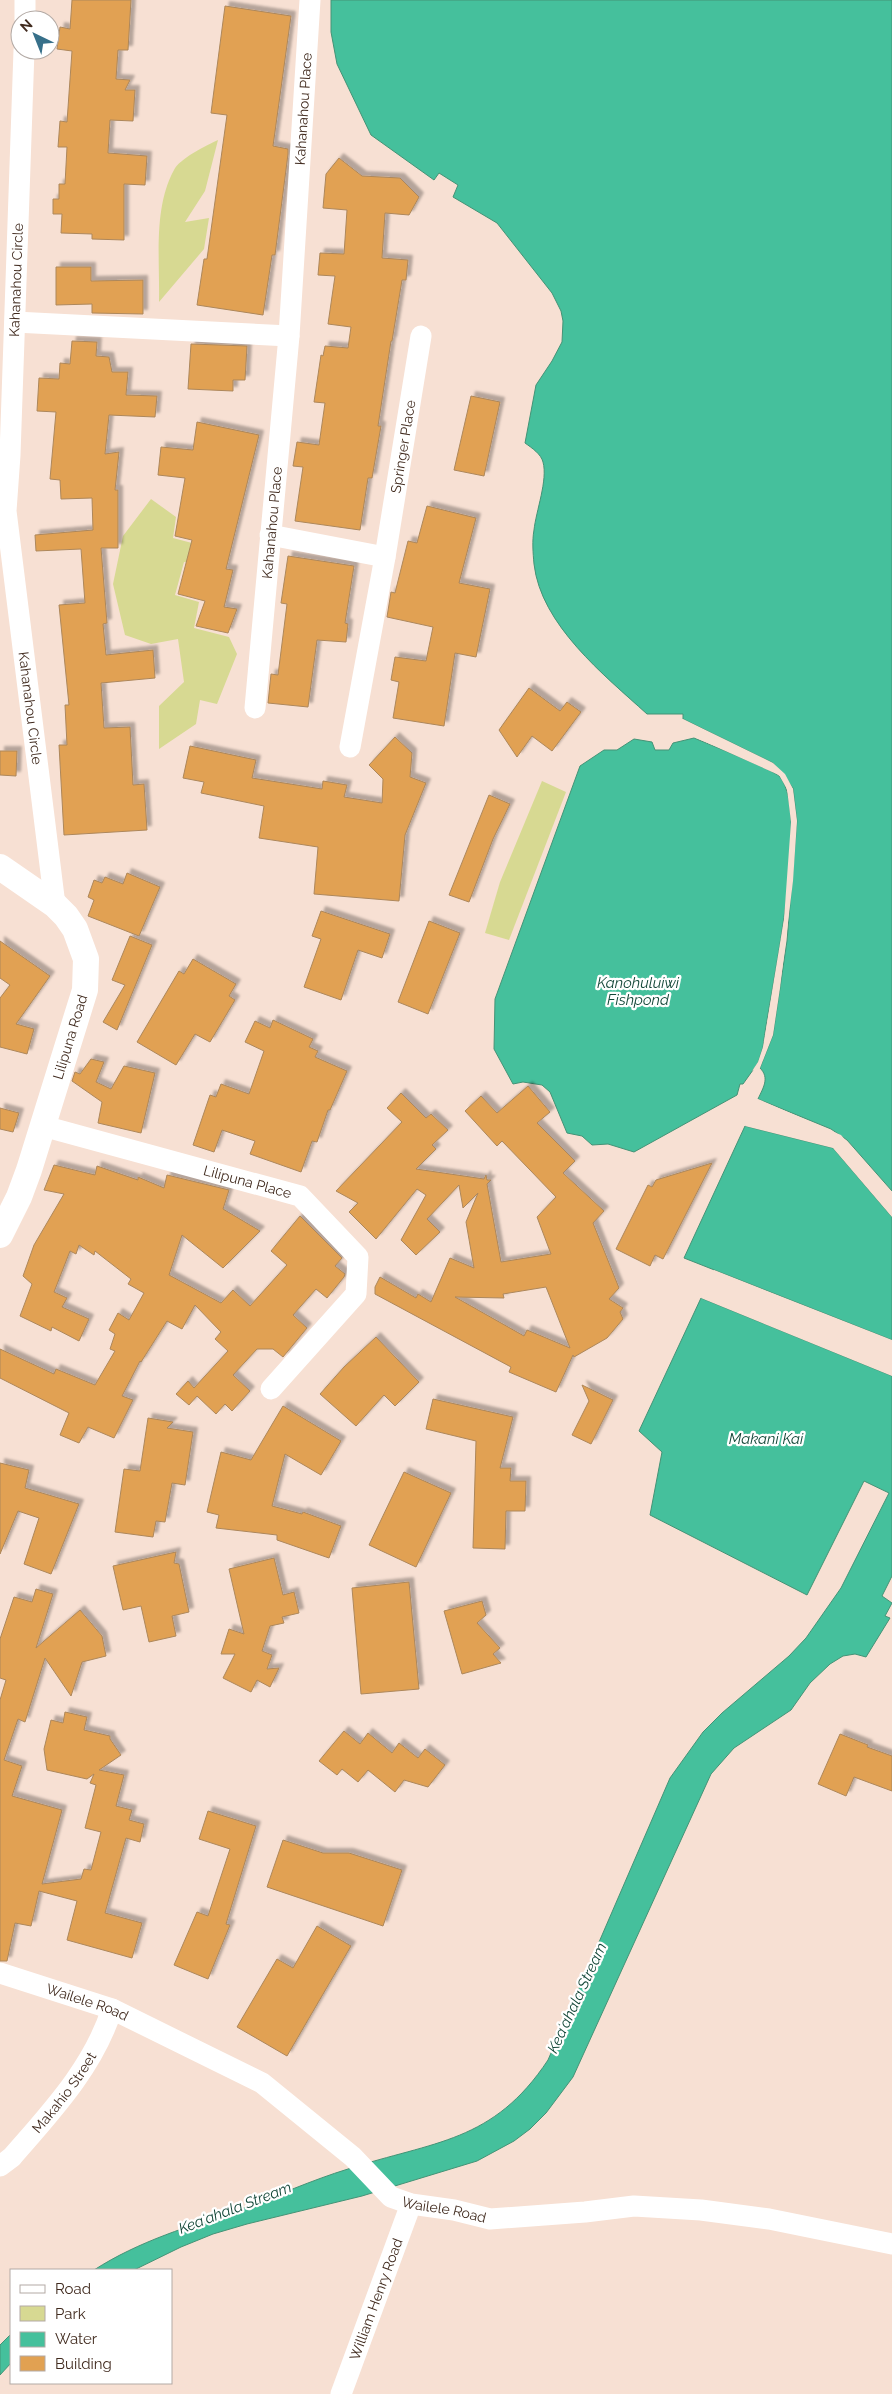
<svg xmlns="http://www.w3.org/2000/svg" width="892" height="2394" viewBox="0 0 892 2394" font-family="Raleway,sans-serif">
<defs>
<filter id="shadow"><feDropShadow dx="4.5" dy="-4.5" stdDeviation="1" flood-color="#0004"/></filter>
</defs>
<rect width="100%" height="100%" fill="#f7e0d3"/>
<g fill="#d7d992">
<path d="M218 140 205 191 185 222 209 218 204 249 159 302C160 260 153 208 174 170 179 159 207 145 218 140Z"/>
<path d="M151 499 176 517 173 538 226 552 217 566 184 562 175 595 199 602 194 628 229 637 237 654 217 704 200 700 196 724 159 749V706L184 682 178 639 151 644 125 635 113 584 123 536Z"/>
<path d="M542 781 566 792 509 940 485 933 500 882Z"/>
</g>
<g fill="#45c09c" stroke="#449376">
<path d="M331 0H892V1191L847 1140 831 1129 758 1099C763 1088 770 1078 760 1068L773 1035 787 941 797 821 793 788 773 763 683 719V714H647C604 675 541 625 534 564 533 553 532 541 534 530 536 511 548 480 543 462 541 454 532 448 525 443L536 385 552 361 562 342 563 321 561 311 552 293 497 223 453 197 458 185 439 173 434 180 371 135 337 64 331 32Z"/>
<path d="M694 738C706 743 776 771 780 777 811 816 769 994 763 1047L758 1063 743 1084H740L737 1095 634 1152 608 1144 592 1145 582 1136 567 1133 550 1092 542 1085 523 1082 513 1084 494 1049 495 999 580 766 604 750H617L634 739 652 742 655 750H669L673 743Z"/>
<path d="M745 1126 833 1148 892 1217V1340L684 1258Z"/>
<path d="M701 1298 892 1376V1576L882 1596 892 1603 885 1616 890 1618 866 1657 855 1654 843 1656 830 1664 810 1683 791 1710 734 1748 711 1774 573 2077 546 2113 530 2129 514 2141 477 2161 362 2196 247 2224 213 2234 181 2247 134 2270H94C139 2241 190 2226 241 2209 277 2196 312 2180 348 2169 434 2141 493 2143 548 2060L670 1778 703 1732 722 1713 789 1656 806 1638 841 1588 889 1493 864 1481 807 1595 650 1515 662 1452 639 1431Z"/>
<path d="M11 2334V2363L0 2375V2345Z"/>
</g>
<g fill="#f7e0d3" fill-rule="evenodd">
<path d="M683 719 773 763 785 774 793 789 797 821 793 881 780 988 773 1035 760 1068 758 1069V1067L752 1071 758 1062 763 1047 784 919 791 822 787 789 779 775 692 736 710 742 779 772 772 765 743 753 682 721ZM782 954 770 1035 766 1047 773 999Z"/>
<path d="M758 1099 841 1135 892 1193 840 1137 757 1101Z"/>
<path d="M746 1124 835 1146 892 1213V1217L833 1148 745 1126Z"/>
<path d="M714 1270 892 1340V1343L713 1272Z"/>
<path d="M702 1296 892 1374V1376L701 1298Z"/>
</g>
<g fill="#e1a152" stroke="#ad875b" fill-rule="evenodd" filter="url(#shadow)">
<path d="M72 0H131L128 50H118L116 79 130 80 125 90H135L133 121 110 120 108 153 147 156 145 185 124 184V240L92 239V234L61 233 62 214H53V199H59V184H65L67 147H58L60 121 67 122 72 51 57 49 60 27 70 29Z"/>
<path d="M225 6 291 16 273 146 288 149V154L275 255H272L263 315 197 305 204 259H207L227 115 211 113Z"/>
<path d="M339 158 362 176 400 178 419 197 409 215 385 213 382 258 408 260 406 280H402L392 341H391L378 426H381L372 478H368L360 530 295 521 303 467 293 466 297 442 319 445 325 403 314 402 321 355 323 356 325 346 348 348 351 327 328 324 335 276 318 275 320 253 344 254 347 210 323 208 326 174Z"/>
<path d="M56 267H91V281L143 280V314L92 313V304L56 305Z"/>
<path d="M72 341 97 342 96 356 109 357 112 372H128L126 395 157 396 155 417 109 415 105 454 119 452 115 490H118V548H101L107 623 103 624 106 655 153 650 155 678 101 683 104 728 130 727 133 785 144 784 147 830 64 835 59 745H67L65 705H69L59 605 85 603 81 549 36 551 35 535 93 530 92 498 61 499 60 480 50 479 56 412 37 411 39 378 59 379 60 363 70 364Z"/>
<path d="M191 344 247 346 245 380H233V391L188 389Z"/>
<path d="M471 396 500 402 484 476 454 470Z"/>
<path d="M197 422 259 435 226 569 233 570 224 607 237 609 228 633 196 626 205 601 178 594 192 540 175 536 185 478 158 475 161 447 193 450Z"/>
<path d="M427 506 476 518 459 583 490 589 476 657 455 653 444 726 393 718 399 682 391 680 395 657 426 661 433 627 387 617 391 592 395 593 408 541 417 543Z"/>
<path d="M288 556 354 566 345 623 348 624 346 642 317 640 308 707 268 703 271 674 278 675 287 604 281 603Z"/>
<path d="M529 688 560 711 567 702 581 712 552 751 532 736 517 757 499 730Z"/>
<path d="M395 737 412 753 410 777 426 783 405 835 399 901 314 894 318 847 259 838 264 806 201 793 204 782 183 778 190 746 256 760 252 778 322 789 323 781 347 785 344 797 382 803 383 779 369 765Z"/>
<path d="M0 751H17L16 776 0 775Z"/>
<path d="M489 795 510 804 493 839 469 902 449 895Z"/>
<path d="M127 873 160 887 139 936 88 916 94 900 88 897 94 880 102 883 105 877 123 884Z"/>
<path d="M321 911 390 934 382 958 358 950 341 1000 304 987 321 939 312 936Z"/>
<path d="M429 921 460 933 428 1014 398 1002Z"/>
<path d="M130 936 152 945 117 1030 103 1022 125 985 112 980Z"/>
<path d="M0 941 50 976 16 1024 34 1029 27 1054 0 1047V998L10 985 0 978Z"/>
<path d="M193 959 236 984 229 996 235 1000 210 1042 195 1034 176 1065 137 1042 179 971 184 974Z"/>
<path d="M273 1020 313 1039 309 1047 318 1051 315 1057 347 1071 330 1110H328L317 1142 312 1141 301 1172 250 1154 255 1141 222 1130 214 1152 193 1145 210 1095 216 1097 221 1084 249 1094 264 1051 245 1042 255 1021 270 1028Z"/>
<path d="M91 1059 104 1062 96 1082 111 1089 124 1066 155 1073 141 1133 98 1123 102 1102 72 1081 75 1072 80 1074Z"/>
<path d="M528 1086 550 1112 537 1123 575 1161 563 1173 604 1211 593 1223 619 1288 609 1299 623 1308 620 1312 623 1319 607 1338 574 1357 573 1355 556 1392 509 1372 511 1367 375 1294V1287L380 1277 416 1298 418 1294 431 1302 450 1258 474 1268 466 1222 478 1193 463 1208 459 1185 427 1219 440 1232 416 1255 401 1240 426 1195 417 1189 376 1239 349 1212 358 1203 336 1191 402 1122 387 1108 401 1093 426 1118 431 1114 448 1130 432 1145 436 1149 416 1169 484 1179 486 1175 487 1180H491L487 1184 501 1262 551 1254 537 1217 556 1197 502 1141 497 1146 465 1111 481 1096 497 1113ZM546 1287 570 1348 527 1330 524 1336 455 1297 504 1298 503 1294Z"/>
<path d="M0 1108 19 1113 13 1132 0 1129Z"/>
<path d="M712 1163 663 1259 655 1255 650 1266 616 1249 648 1185 652 1187 656 1180Z"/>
<path d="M54 1165 95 1175 97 1166 138 1180V1177L164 1188 167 1175 229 1190 223 1209 260 1231 223 1268 182 1235 169 1275 221 1303 233 1290 250 1306 287 1265 271 1251 300 1216 342 1258 335 1266 345 1274 344 1277 327 1298 316 1289 293 1315 307 1328 283 1357 273 1349H257L233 1375 250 1391 232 1411 225 1404 216 1414 197 1396 189 1405 176 1394 188 1381 194 1388 228 1351 215 1339 221 1332 195 1305 182 1329 167 1321 141 1362 140 1361 122 1396 133 1400 114 1438 88 1427 79 1443 60 1435 69 1413 0 1378V1349L54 1374 56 1369 95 1385 115 1351 110 1349 115 1334 109 1330 118 1313 129 1320 144 1293 128 1284 131 1279 95 1251 94 1255 79 1245 76 1254 70 1251 54 1292 67 1298 62 1307 89 1319 79 1341 52 1327 51 1331 20 1316 32 1284 23 1276 34 1245 64 1194 44 1190Z"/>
<path d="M376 1337 419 1382 395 1406 384 1395 356 1426 320 1394 344 1367Z"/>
<path d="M582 1385 613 1400 591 1444 572 1435 589 1401Z"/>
<path d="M433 1399 513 1417 500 1468H511L510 1481H526L525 1511H506L505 1549 473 1548 476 1441 426 1429Z"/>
<path d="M283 1406 341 1441 321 1475 285 1454 272 1506 302 1514 303 1512 341 1526 329 1558 277 1540V1535L216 1528 219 1515 207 1512 221 1452 251 1460Z"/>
<path d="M148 1418 173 1422 167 1428 193 1432 185 1485 172 1483 165 1522 156 1521 153 1537 115 1532 124 1469 140 1471Z"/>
<path d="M0 1463 29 1470 25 1488 79 1504 51 1574 24 1564 39 1518 18 1511 0 1554Z"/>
<path d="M404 1472 451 1493 416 1567 369 1545Z"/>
<path d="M176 1552 174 1563 179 1564 189 1612 172 1616 176 1636 149 1642 141 1606 123 1610 113 1566Z"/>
<path d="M274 1558 283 1595 294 1592 299 1613 282 1617 284 1623 270 1626 262 1651 272 1655 267 1669 279 1668 270 1687 257 1680 251 1692 223 1678 235 1654H221L229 1629 244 1634 229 1569Z"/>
<path d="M409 1582 419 1689 361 1694 352 1588Z"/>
<path d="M36 1589 53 1594 36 1648 80 1610 102 1636 106 1656 82 1662 71 1696 45 1658 25 1722 18 1719 4 1760 22 1766 12 1796 62 1810 42 1884 81 1879 84 1869 91 1870 101 1832 85 1828 96 1785 90 1783 94 1774 87 1779 47 1770 44 1749 51 1720 63 1723 65 1712 87 1717 84 1730 110 1736V1739L121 1755 99 1770 124 1775 116 1806 132 1810 129 1820 144 1824 140 1842 126 1838 105 1913 142 1923 132 1958 67 1940 77 1901 39 1891 31 1926 15 1923 7 1961H0V1700L6 1680 0 1678V1639L14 1597 32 1602Z"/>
<path d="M482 1601 486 1615 477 1623 500 1648 493 1654 501 1663 462 1674 444 1611Z"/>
<path d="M344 1731 360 1744 368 1733 392 1753 399 1743 418 1758 425 1749 445 1765 428 1787 404 1780 395 1792 368 1770 358 1782 342 1769 337 1775 319 1761Z"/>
<path d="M840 1734 868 1745 867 1747 892 1756V1791L854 1777 846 1796 818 1784Z"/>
<path d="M208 1811 256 1826 226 1924 230 1925 208 1979 174 1965 197 1912 208 1916 230 1849 199 1839Z"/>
<path d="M283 1840 323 1853H349L402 1870 383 1926 267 1887Z"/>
<path d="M317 1926 351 1946 287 2056 237 2027 277 1959 293 1968Z"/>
</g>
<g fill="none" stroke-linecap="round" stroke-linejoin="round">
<g stroke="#fff" stroke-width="21">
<path d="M25 20V0"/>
<path id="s1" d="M24 50 10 455 6 511 55 905"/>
<path d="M15 322 289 336"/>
<path d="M270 535 385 557"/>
<path id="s2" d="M255 708 289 336 310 0"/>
<path id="s3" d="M350 747 385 557 421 336"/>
<path id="s4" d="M43 1126 300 1196 358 1257 356 1294 271 1389"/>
<path id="s5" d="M0 1973 112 2009 262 2083 353 2157 391 2197 411 2204 454 2210 490 2219 585 2212 634 2206 701 2210 769 2219 892 2244"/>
<path id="s6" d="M0 2166 12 2157C51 2112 93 2068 112 2009"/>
<path id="s7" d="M341 2394 411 2204"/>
</g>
<path stroke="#fff" stroke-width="26" d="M0 867 55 905 66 916 75 929 86 959 85 990 29 1170 19 1197 0 1235"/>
</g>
<g text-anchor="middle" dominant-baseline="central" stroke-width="4.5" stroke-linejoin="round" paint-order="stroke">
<g font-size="14" fill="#412b1f" stroke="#fff">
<text stroke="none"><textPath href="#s2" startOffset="601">Kahanahou Place</textPath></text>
<text transform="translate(16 280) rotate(-88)">Kahanahou Circle</text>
<text stroke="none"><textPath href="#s3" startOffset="305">Springer Place</textPath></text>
<text stroke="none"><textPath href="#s2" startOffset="186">Kahanahou Place</textPath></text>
<text stroke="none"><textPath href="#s1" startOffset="660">Kahanahou Circle</textPath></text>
<text transform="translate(70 1037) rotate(-73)">Lilipuna Road</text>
<text stroke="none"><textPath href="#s4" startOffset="212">Lilipuna Place</textPath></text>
<text stroke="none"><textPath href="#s5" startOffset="92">Wailele Road</textPath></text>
<text stroke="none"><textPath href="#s6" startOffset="98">Makahio Street</textPath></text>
<text stroke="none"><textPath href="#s5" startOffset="512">Wailele Road</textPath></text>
<text stroke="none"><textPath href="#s7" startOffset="101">William Henry Road</textPath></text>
</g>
<g font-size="15" font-style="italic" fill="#134738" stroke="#fff">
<text x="638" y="983">Kanohuluiwi<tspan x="638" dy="17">Fishpond</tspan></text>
<text x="766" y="1439">Makani Kai</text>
<text transform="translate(577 1998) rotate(-65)">Keaʻahala Stream</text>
<text transform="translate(235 2208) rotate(-21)">Keaʻahala Stream</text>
</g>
</g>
<rect x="10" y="2269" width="162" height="115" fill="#ffffff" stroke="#b3aaa5"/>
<rect x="20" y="2285" width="25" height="8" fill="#ffffff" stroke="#b3aaa5"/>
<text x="55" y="2294" font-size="15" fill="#412b1f">Road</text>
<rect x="20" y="2306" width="25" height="15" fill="#d7d992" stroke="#b3aaa5"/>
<text x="55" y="2319" font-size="15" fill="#412b1f">Park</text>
<rect x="20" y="2332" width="25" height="15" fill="#45c09c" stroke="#b3aaa5"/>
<text x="55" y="2344" font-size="15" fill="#412b1f">Water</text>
<rect x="20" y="2356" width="25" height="15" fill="#e1a152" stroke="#b3aaa5"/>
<text x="55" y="2369" font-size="15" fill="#412b1f">Building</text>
<g transform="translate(35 35) rotate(317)"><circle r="24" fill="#ffffff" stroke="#b3aaa5"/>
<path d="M0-4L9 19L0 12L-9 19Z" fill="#37708a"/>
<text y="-8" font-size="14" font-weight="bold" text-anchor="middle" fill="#412b1f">N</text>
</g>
</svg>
